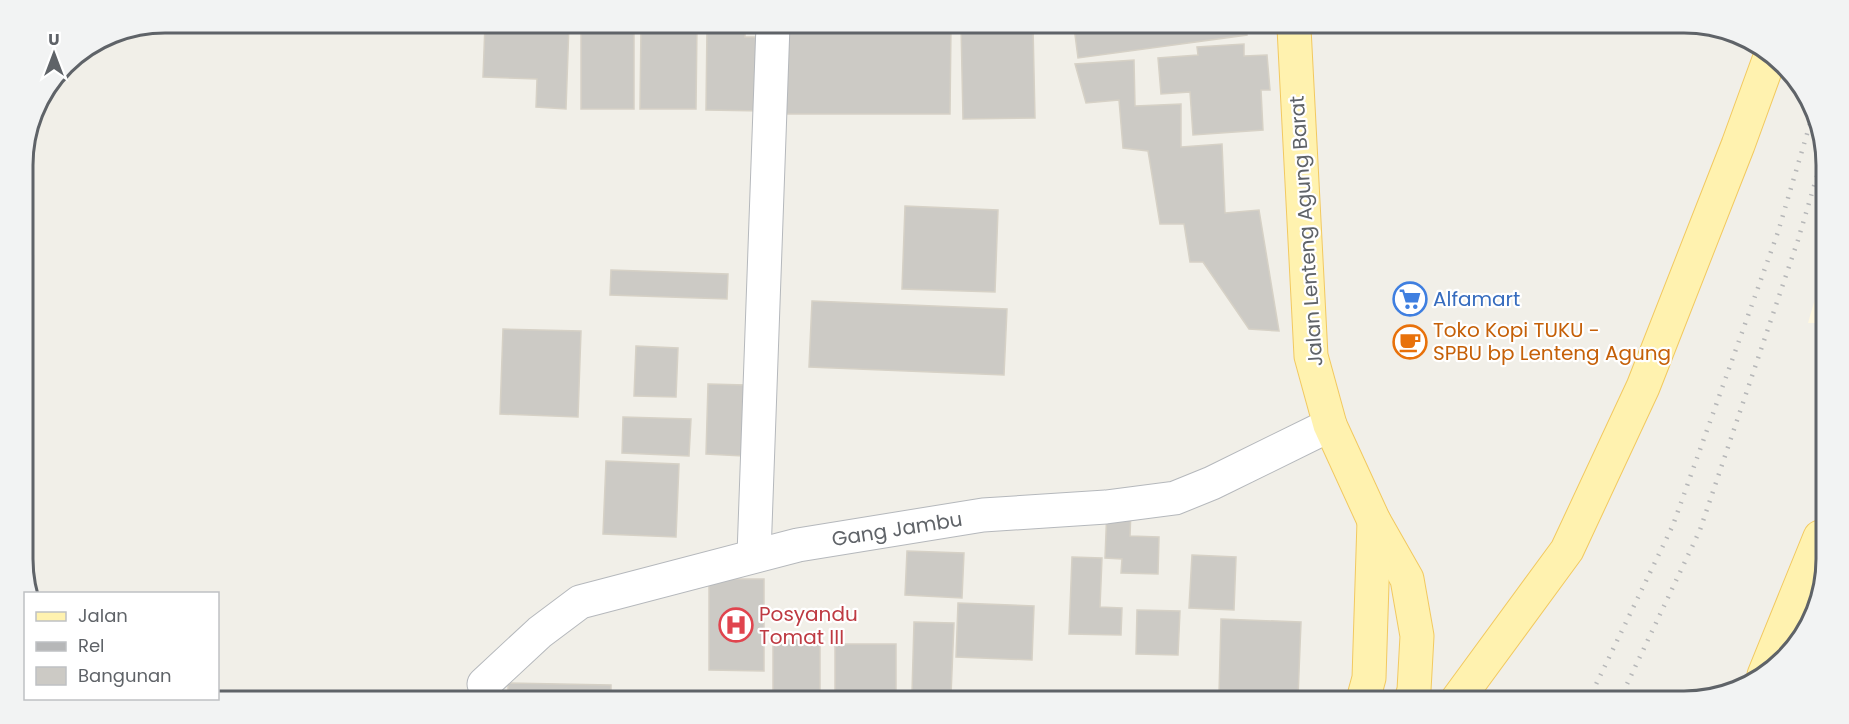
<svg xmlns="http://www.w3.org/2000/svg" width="1849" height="724" viewBox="0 0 1849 724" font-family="Poppins,sans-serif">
<rect width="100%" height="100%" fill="#f1efe8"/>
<path fill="#fef7e0" d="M1824 268 1823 323H1808Z"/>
<g fill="#cccac5" stroke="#d6d1c6" stroke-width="1.5">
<path d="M485 24H569L566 109 536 107 537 79 483 77Z"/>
<rect x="581" y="25" width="53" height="84"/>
<path d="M641 25H697L696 109H640Z"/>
<path d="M707 25H745V37H767L766 111 706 110Z"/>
<path d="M776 25 951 26 950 114H776Z"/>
<path d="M961 26 1033 27 1035 118 963 119Z"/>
<path d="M1074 27 1246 28 1247 35 1078 58Z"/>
<path d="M1244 44V56L1267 55 1270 90H1261L1263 130 1193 135 1190 92 1161 94 1158 58 1198 55 1197 47Z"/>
<path d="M1134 60 1135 106 1181 104V147L1222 144 1225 213 1259 210 1279 331 1249 329 1203 262H1190L1184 224H1160L1148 151 1123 148 1119 100 1086 103 1075 64Z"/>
<path d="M905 206 998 210 995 292 902 289Z"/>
<path d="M611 270 728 274 727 299 610 295Z"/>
<path d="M812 301 1007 309 1004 375 809 367Z"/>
<path d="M503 329 581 331 578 417 500 414Z"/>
<path d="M636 346 678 348 676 397 634 396Z"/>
<path d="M708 384 746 385 743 456 706 454Z"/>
<path d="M623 417 691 419 689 456 622 453Z"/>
<path d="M606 461 679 464 676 537 603 534Z"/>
<path d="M1107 508 1131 509 1130 536 1159 537 1158 574 1121 573 1122 559 1105 558Z"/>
<path d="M907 551 964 553 962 598 905 595Z"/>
<path d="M1192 555 1236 557 1234 610 1189 608Z"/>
<path d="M1072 557 1102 558 1100 607 1122 608 1121 635 1069 634Z"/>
<path d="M709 579H764V671L709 670Z"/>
<path d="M958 603 1034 606 1032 660 956 657Z"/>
<path d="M1137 610 1180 611 1178 655 1136 654Z"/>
<path d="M1221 619 1301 622 1298 697 1219 694Z"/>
<path d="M914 622 954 623 951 695 912 693Z"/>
<rect x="773" y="640" width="47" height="57"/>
<rect x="835" y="644" width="61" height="53"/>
<path d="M508 683 611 685V696H508Z"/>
<path d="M680 693H727V697L680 696Z"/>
</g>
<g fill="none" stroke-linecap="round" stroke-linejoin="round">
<defs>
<g id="minor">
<path d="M754 555 773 25"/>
<path d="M484 684 540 632 580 602 798 545 983 515 1106 507 1175 498 1212 483 1330 425"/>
</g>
<g id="major">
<path d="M1294 28 1311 356 1330 425 1374 521 1407 579 1417 636 1414 690 1411 700"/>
<path d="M1764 675 1820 537"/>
<path d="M1363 700 1369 678 1374 521"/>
<path d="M1457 700 1567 550 1643 387 1738 145 1770 57"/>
</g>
</defs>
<use href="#minor" stroke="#b5b8bc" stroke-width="35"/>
<use href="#major" stroke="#f2c960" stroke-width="35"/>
<use href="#minor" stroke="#fff" stroke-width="33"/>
<use href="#major" stroke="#fff2af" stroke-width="33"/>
<g stroke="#b6b7b8" stroke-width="4.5" stroke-dasharray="1.5 8" stroke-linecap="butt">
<path d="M1588 701 1673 525 1778 232 1812 117"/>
<path d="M1619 701 1700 530 1798 240 1825 149"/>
</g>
</g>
<defs>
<symbol id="supermarket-ring" viewBox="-11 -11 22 22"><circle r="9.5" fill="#fff" stroke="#3f7fe0" stroke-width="1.5"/><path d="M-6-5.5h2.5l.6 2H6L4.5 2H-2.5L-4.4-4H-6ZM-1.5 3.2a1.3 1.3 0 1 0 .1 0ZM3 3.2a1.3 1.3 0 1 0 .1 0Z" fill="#3f7fe0"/></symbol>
<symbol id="cafe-ring" viewBox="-11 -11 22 22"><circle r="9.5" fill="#fff" stroke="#e8710a" stroke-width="1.5"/><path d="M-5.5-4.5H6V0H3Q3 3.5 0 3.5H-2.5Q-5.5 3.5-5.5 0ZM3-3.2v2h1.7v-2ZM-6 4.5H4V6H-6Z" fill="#e8710a"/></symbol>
<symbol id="hospital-ring" viewBox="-11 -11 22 22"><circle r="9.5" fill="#fff" stroke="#e0444e" stroke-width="1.5"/><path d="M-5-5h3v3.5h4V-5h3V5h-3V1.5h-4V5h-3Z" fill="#e0444e"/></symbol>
</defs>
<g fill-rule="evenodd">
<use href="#supermarket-ring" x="1391" y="280" width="38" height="38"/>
<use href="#cafe-ring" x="1391" y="323" width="38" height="38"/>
<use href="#hospital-ring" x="717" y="606" width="38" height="38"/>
</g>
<g text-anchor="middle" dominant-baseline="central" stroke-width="4.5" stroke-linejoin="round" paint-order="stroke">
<g font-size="20" fill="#5f6368" stroke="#fff">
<text transform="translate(1306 231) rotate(-94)">Jalan Lenteng Agung Barat</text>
<text transform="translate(897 529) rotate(-9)">Gang Jambu</text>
</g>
<g font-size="20" fill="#366cbe" stroke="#fff" text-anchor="start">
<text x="1433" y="299">Alfamart</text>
</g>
<g font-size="20" fill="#c56008" stroke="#fff" text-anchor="start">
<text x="1433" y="330">Toko Kopi TUKU -<tspan x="1433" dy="23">SPBU bp Lenteng Agung</tspan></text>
</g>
<g font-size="20" fill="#be3a42" stroke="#fff" text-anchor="start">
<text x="759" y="614">Posyandu<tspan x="759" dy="23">Tomat III</tspan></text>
</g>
</g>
<path d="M0 0H1849V724H0ZM165 33H1684A132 132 0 0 1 1816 165V559A132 132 0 0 1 1684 691H165A132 132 0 0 1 33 559V165A132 132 0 0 1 165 33Z" fill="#f2f3f3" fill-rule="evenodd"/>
<path fill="none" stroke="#5f6368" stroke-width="3" d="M165 33H1684A132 132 0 0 1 1816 165V559A132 132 0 0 1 1684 691H165A132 132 0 0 1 33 559V165A132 132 0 0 1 165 33Z"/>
<rect x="24" y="592" width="195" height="108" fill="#ffffff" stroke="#bfc1c3" stroke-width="1.5"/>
<rect x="36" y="612" width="30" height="9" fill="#fff2af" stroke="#bfc1c3" stroke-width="1.5"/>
<text x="78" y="622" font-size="18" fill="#5f6368">Jalan</text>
<rect x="36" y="642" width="30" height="9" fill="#b6b7b8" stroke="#bfc1c3" stroke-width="1.5"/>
<text x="78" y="652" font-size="18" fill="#5f6368">Rel</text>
<rect x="36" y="667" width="30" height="18" fill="#cccac5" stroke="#bfc1c3" stroke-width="1.5"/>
<text x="78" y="682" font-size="18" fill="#5f6368">Bangunan</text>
<g transform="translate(54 54)" stroke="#ffffff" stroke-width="4.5" paint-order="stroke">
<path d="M0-4.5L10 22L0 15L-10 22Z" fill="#5f6368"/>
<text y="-9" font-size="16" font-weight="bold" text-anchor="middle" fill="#5f6368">U</text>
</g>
</svg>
